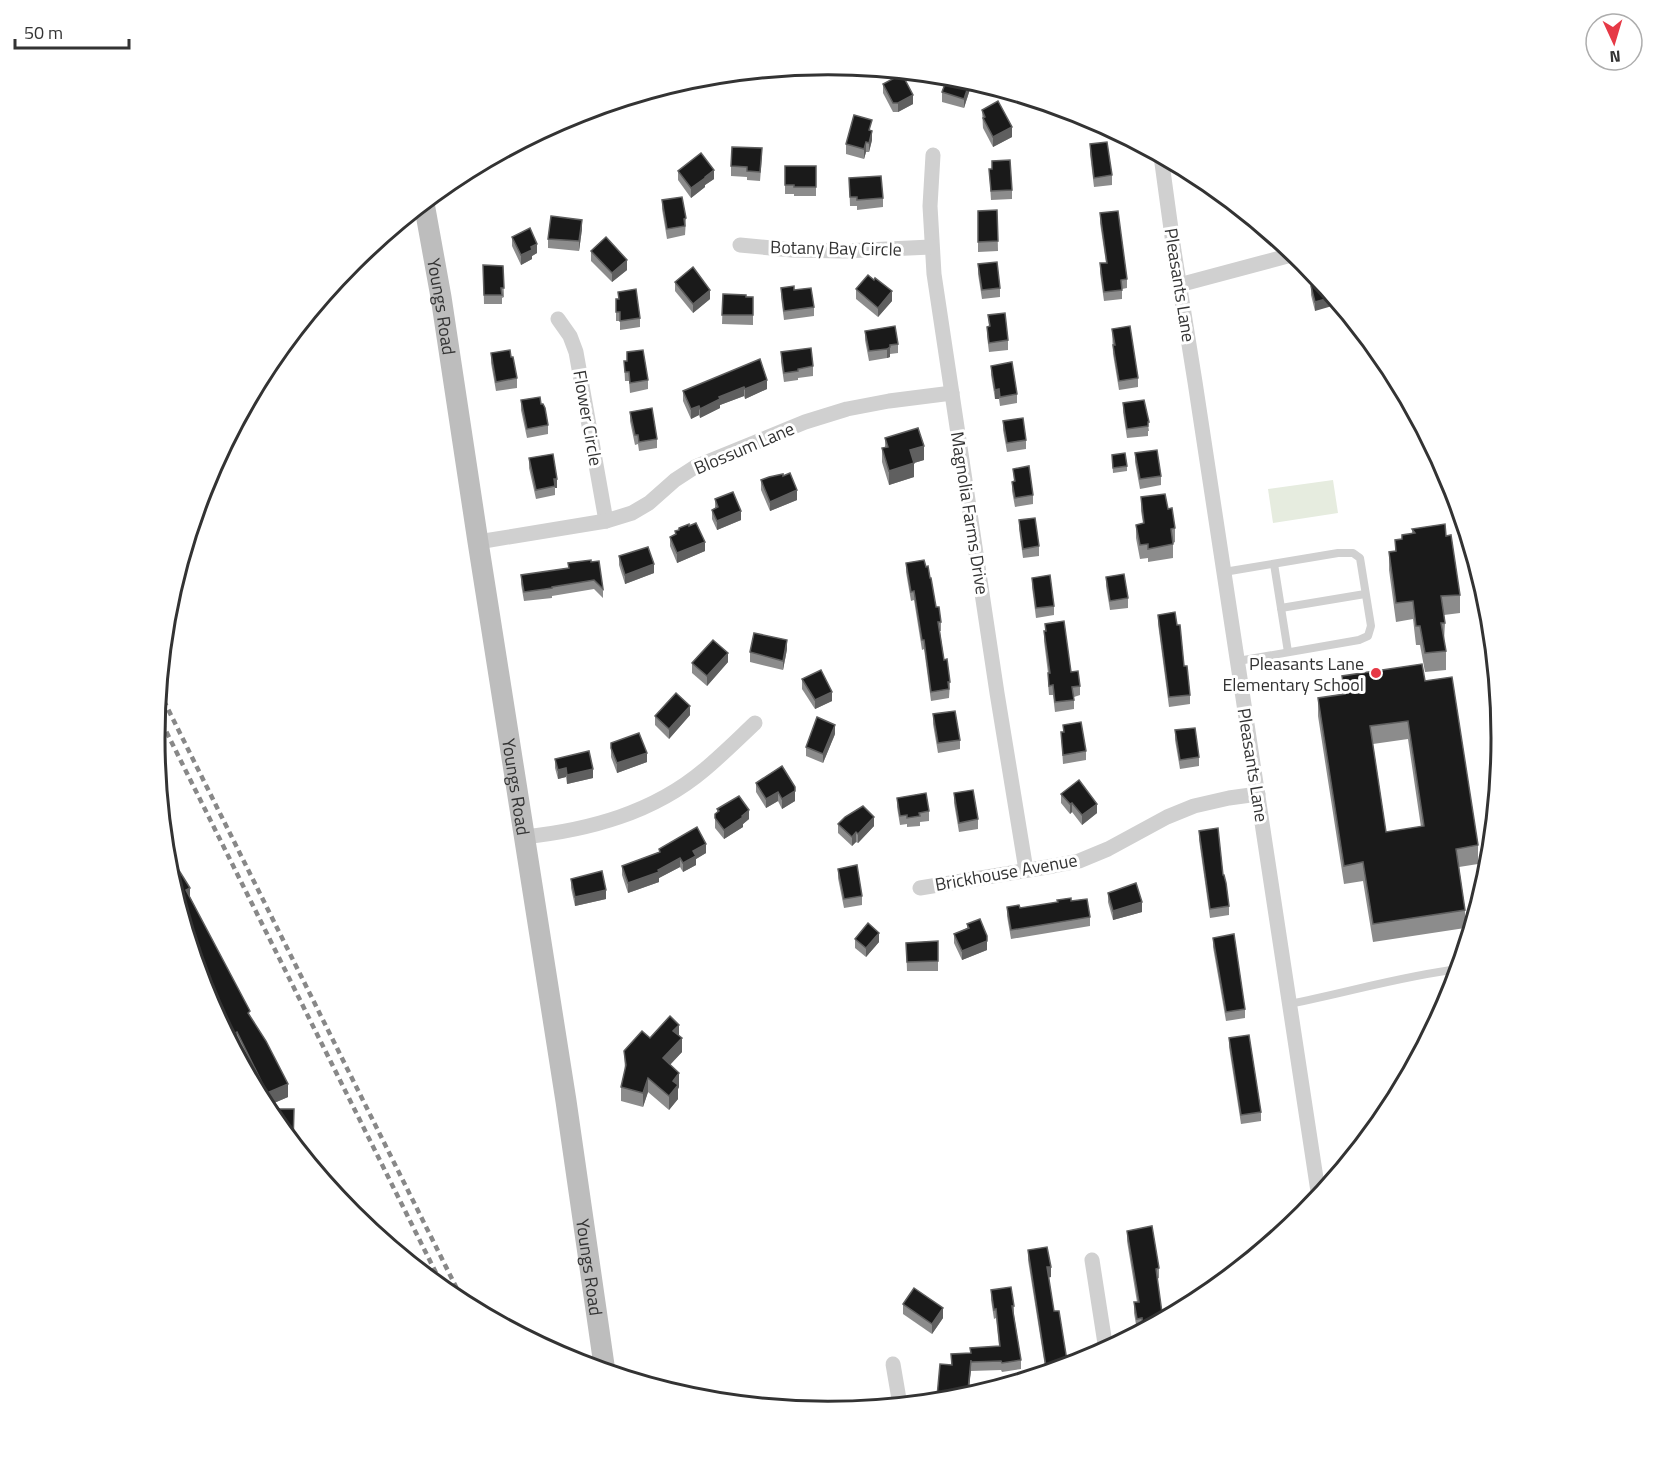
<svg xmlns="http://www.w3.org/2000/svg" width="1656" height="1477" viewBox="0 0 1656 1477" font-family="'Titillium Web',sans-serif">
<rect width="100%" height="100%" fill="#fff"/>
<path fill="#e6ecdf" d="M1333 480 1338 513 1273 523 1268 489Z"/>
<g fill="none" stroke-linecap="round" stroke-linejoin="round">
<g stroke="#d0d0d0" stroke-width="8">
<path d="M1274 564 1288 652"/>
<path d="M1224 572 1338 553H1353L1360 558 1371 626 1368 636 1359 640 1238 661"/>
<path d="M1281 608 1365 594"/>
<path d="M1289 1004C1346 993 1401 976 1459 969"/>
</g>
<g stroke="#d0d0d0" stroke-width="15">
<path d="M933 155 930 206 934 274 997 693 1026 870"/>
<path d="M1161 156 1174 251 1195 382 1319 1198"/>
<path d="M740 245 792 250 844 251 931 247"/>
<path d="M1179 285 1295 254"/>
<path d="M558 319 570 336 576 352 606 521"/>
<path d="M478 542 606 521 632 513 649 503 675 480 695 467 805 422 847 409 889 401 952 393"/>
<path d="M524 837C589 830 653 813 704 770 722 755 738 739 755 723"/>
<path d="M920 888 1053 866 1079 861 1108 849 1167 817 1194 806 1229 798 1258 794"/>
<path d="M1092 1260 1106 1350"/>
<path d="M893 1364 900 1405"/>
</g>
<path stroke="#bdbdbd" stroke-width="21" id="s1" d="M424 203 441 297 478 542 566 1101 605 1372"/>
<g stroke="#888" stroke-width="4.5" stroke-dasharray="6 4.5" stroke-linecap="butt">
<path d="M159 691 465 1305"/>
<path d="M157 713 446 1293"/>
</g>
</g>
<g fill="#8c8c8c" fill-rule="evenodd">
<path d="M883 84 913 104 898 112H893L883 93Z"/>
<path d="M970 89 964 108 942 102V92Z"/>
<path d="M982 110 1012 137 993 147 983 128Z"/>
<path d="M872 130V140L869 152H866L864 159 846 154V144Z"/>
<path d="M1090 144 1112 175V185L1094 187 1090 154Z"/>
<path d="M762 157 760 181 747 180V177L731 176V166Z"/>
<path d="M992 161 1012 190V199L991 200 989 169H992Z"/>
<path d="M785 166H816V196H794V194H785Z"/>
<path d="M678 171 714 179 705 185V187L691 198 678 180Z"/>
<path d="M849 178 883 198V207L857 210V206H850Z"/>
<path d="M662 200 686 218 685 235 667 239 662 209Z"/>
<path d="M997 210 998 251 978 252V211Z"/>
<path d="M1100 213 1127 279V288L1122 289V299L1104 301 1100 273V263H1106L1100 223Z"/>
<path d="M582 229 579 251 548 248V239Z"/>
<path d="M512 237 537 253 532 256V259L521 265 512 246Z"/>
<path d="M591 251 627 270 612 282 591 261Z"/>
<path d="M978 264 1000 288V297L982 299 978 274Z"/>
<path d="M483 265 503 266 504 297 502 298V304H484Z"/>
<path d="M874 280 892 301 878 317 856 299V289Z"/>
<path d="M675 282 710 299 693 313 675 291Z"/>
<path d="M1322 283 1315 311 1311 295V286Z"/>
<path d="M781 288 794 290 814 307V316L784 320 781 297Z"/>
<path d="M618 292 640 318V327L620 330V321H616V299H618Z"/>
<path d="M723 294 753 297V325L722 324Z"/>
<path d="M988 315 1008 340V350L989 352 987 336V327L989 326Z"/>
<path d="M1112 329 1138 378V387L1119 390 1113 354Z"/>
<path d="M865 331 898 344V353L890 354V357L887 358 869 361 865 340Z"/>
<path d="M781 352 813 366V376L798 378V380L784 382 781 362Z"/>
<path d="M491 353 511 357 517 378V388L496 391 491 363Z"/>
<path d="M760 359 767 389 745 399 744 396 720 405V408L700 418 699 415 691 419 683 401V391Z"/>
<path d="M624 361 648 380V389L630 393 629 381H625Z"/>
<path d="M991 366 1017 394V403L1000 406 999 399H995L991 375Z"/>
<path d="M521 400 541 404 548 425V434L527 438 521 410Z"/>
<path d="M1144 400 1149 431H1148V436L1127 438 1123 412V403Z"/>
<path d="M630 412 657 439V448L639 451 638 444 635 445 630 421Z"/>
<path d="M1003 421 1026 440V449L1007 452 1003 430Z"/>
<path d="M885 438 924 460 914 463V477L889 485 882 462V448H885Z"/>
<path d="M1135 453 1161 476V485L1140 489 1135 462Z"/>
<path d="M1112 455 1127 466V471L1113 473Z"/>
<path d="M529 458 557 488H555V495L536 499 529 468Z"/>
<path d="M1013 469 1033 495V504L1015 507 1012 491V482H1014Z"/>
<path d="M761 480 797 500 770 511 761 490Z"/>
<path d="M1141 497 1168 509 1175 528V542L1173 543V558L1148 562V558L1140 559 1136 538V525L1143 523 1141 511Z"/>
<path d="M715 499 741 520 717 530 712 519V510L715 508Z"/>
<path d="M1019 520 1039 546V556L1023 558 1019 529Z"/>
<path d="M1412 529 1446 536 1460 595V613L1444 615 1445 623 1444 641 1446 651V670L1425 672 1420 645H1416L1413 619 1396 622 1389 570V552L1395 551V540L1402 539 1412 534Z"/>
<path d="M675 531 705 551 677 563 670 546V537L675 534Z"/>
<path d="M619 556 654 573 625 584 619 565Z"/>
<path d="M591 562 603 589V598L594 589 552 596V598L524 601 521 584V575L568 568V563Z"/>
<path d="M906 563 926 567 936 607 941 622V631H940L944 660 950 682 949 698 931 701 924 649 922 650 914 600 911 601 906 572Z"/>
<path d="M1106 577 1128 598V608L1110 610 1106 586Z"/>
<path d="M1032 578 1054 606V615L1036 618 1032 587Z"/>
<path d="M1158 615 1177 625 1182 639V648L1184 666 1190 695V704L1169 707 1158 624Z"/>
<path d="M1045 624 1071 672 1080 686V695L1074 697V709L1055 712 1053 695H1049L1048 683V673L1044 641V631H1045Z"/>
<path d="M787 649 783 670 750 662V652Z"/>
<path d="M728 662 707 686 692 673V663Z"/>
<path d="M1342 676 1425 681 1478 845V864L1459 867 1465 910V928L1373 942 1363 881 1344 884 1318 716V698L1342 694ZM1408 739 1421 827 1386 832 1373 744Z"/>
<path d="M802 679 832 701 815 709 802 689Z"/>
<path d="M933 714 960 740V749L938 753 933 724Z"/>
<path d="M690 715 669 739 655 725V716Z"/>
<path d="M1063 725 1086 751V760L1063 764 1061 732H1063Z"/>
<path d="M1175 730 1199 757V766L1180 769 1175 740Z"/>
<path d="M835 734 823 763 806 756V747Z"/>
<path d="M611 743 647 762 617 773 611 757Z"/>
<path d="M555 759 593 778 567 784 566 777 558 779 555 768Z"/>
<path d="M782 766 795 801 782 809 778 801 766 808 756 792V783Z"/>
<path d="M954 793 978 819V829L959 832 954 803Z"/>
<path d="M1061 794 1097 813 1082 825 1072 812 1070 814 1061 803Z"/>
<path d="M897 798 929 811V821L920 822V826L907 827V824L900 825 897 807Z"/>
<path d="M717 809 749 819 743 824V827L724 839 715 828V814L717 812Z"/>
<path d="M838 824 874 826 858 843 856 842 852 846 838 833Z"/>
<path d="M1199 831 1223 875 1229 906V915L1210 918 1199 840Z"/>
<path d="M659 849 706 853 696 859V865L683 872 680 867 659 878V882L628 893 622 875V866L659 852Z"/>
<path d="M838 869 862 896V905L844 908 838 878Z"/>
<path d="M167 870 190 897 250 1016 288 1097 267 1106 237 1045 233 1047 207 996V992L200 980Z"/>
<path d="M571 879 606 899 575 906 571 888Z"/>
<path d="M1108 893 1142 912 1113 920 1108 902Z"/>
<path d="M1007 907 1090 917V926L1011 939 1007 916Z"/>
<path d="M967 924 987 941V950L962 960 954 943V934L967 928Z"/>
<path d="M1213 938 1245 1009V1018L1226 1021 1213 947Z"/>
<path d="M855 939 879 942 866 957 855 948Z"/>
<path d="M938 941V971H907L906 943Z"/>
<path d="M679 1035 682 1052 670 1065 679 1087 678 1089V1099L669 1110 648 1092 643 1107 621 1101V1087L625 1071 624 1051 650 1038Z"/>
<path d="M1229 1038 1261 1112V1121L1241 1124 1229 1047Z"/>
<path d="M1127 1231 1159 1268V1278L1157 1279 1163 1320 1142 1331V1329L1137 1330 1134 1313V1302H1137L1127 1241Z"/>
<path d="M1028 1250 1051 1277H1048L1054 1311 1068 1367 1046 1373 1028 1260Z"/>
<path d="M991 1290 1014 1306V1315L1021 1360V1369L1002 1372 1001 1370 971 1371V1369L969 1390 959 1400 937 1402V1397L951 1365V1354L970 1353 999 1346 996 1318 994 1319 991 1300Z"/>
<path d="M903 1304 943 1318 932 1334 903 1314Z"/>
</g>
<g fill="#5f5f5f">
<path d="M970 81V89L964 108V99Z"/>
<path d="M913 95V104L898 112V103Z"/>
<path d="M1012 127V137L993 147V137Z"/>
<path d="M872 131V140L869 152V143Z"/>
<path d="M866 142V152L864 159V149Z"/>
<path d="M714 170V179L705 185V187L691 198V188Z"/>
<path d="M582 220V229L579 251V241Z"/>
<path d="M537 244V253L532 256V259L521 265V255L531 247Z"/>
<path d="M627 260V270L612 282V273Z"/>
<path d="M710 290V299L693 313V304Z"/>
<path d="M892 291V301L878 317V308Z"/>
<path d="M1333 297 1339 304 1315 311V302Z"/>
<path d="M890 347V357L887 358V349Z"/>
<path d="M767 380V389L745 399V389Z"/>
<path d="M744 387V396L720 405V408L700 418V409L719 397Z"/>
<path d="M999 389V399H995V390Z"/>
<path d="M699 406V415L691 419V409Z"/>
<path d="M924 446V460L914 463V477L889 485V471L910 450Z"/>
<path d="M554 479H557V488H555Z"/>
<path d="M797 490V500L770 511V502Z"/>
<path d="M741 511V520L717 530V521Z"/>
<path d="M705 542V551L677 563V553Z"/>
<path d="M654 564V573L625 584V575Z"/>
<path d="M787 640V649L783 670V661Z"/>
<path d="M728 653V662L707 686V676Z"/>
<path d="M832 692V701L815 709V700Z"/>
<path d="M690 706V715L669 739V729Z"/>
<path d="M835 725V734L823 763V754Z"/>
<path d="M647 753V762L617 773V763Z"/>
<path d="M566 768V777L558 779V770Z"/>
<path d="M593 769V778L567 784V775Z"/>
<path d="M795 791V801L782 809V799Z"/>
<path d="M778 792V801L766 808V799Z"/>
<path d="M1072 803V812L1070 814V804Z"/>
<path d="M1097 804V813L1082 825V815Z"/>
<path d="M749 810V819L743 824V827L724 839V830Z"/>
<path d="M874 817V826L858 843V834Z"/>
<path d="M856 832V842L852 846V837Z"/>
<path d="M706 844V853L696 859V865L683 872V863L693 851Z"/>
<path d="M680 858V867L659 878V882L628 893V883L658 870Z"/>
<path d="M190 888V901L186 890Z"/>
<path d="M606 890V899L575 906V897Z"/>
<path d="M1142 902V912L1113 920V911Z"/>
<path d="M879 933V942L866 957V948Z"/>
<path d="M987 941V950L962 960V951Z"/>
<path d="M679 1025V1039L673 1031Z"/>
<path d="M237 1032V1045L233 1047V1034Z"/>
<path d="M682 1038V1052L663 1072V1058Z"/>
<path d="M679 1073V1087L678 1089V1099L669 1110V1096L673 1081Z"/>
<path d="M648 1078V1092L643 1107V1093Z"/>
<path d="M288 1084V1097L267 1106V1093Z"/>
<path d="M1047 1267H1051V1277L1047 1278Z"/>
<path d="M943 1308V1318L932 1334V1324Z"/>
<path d="M971 1360V1369L968 1397V1390Z"/>
</g>
<g fill="#1a1a1a" stroke="#5f5f5f" stroke-width="1.5" fill-rule="evenodd">
<path d="M902 74 913 95 898 103H893L883 84Z"/>
<path d="M948 76 960 78 970 81 964 99 942 92Z"/>
<path d="M998 101 1012 127 993 137 983 118 985 117 982 110Z"/>
<path d="M854 115 872 120 869 130 872 131 869 143 866 142 864 149 846 144Z"/>
<path d="M1107 142 1112 175 1094 178 1090 144Z"/>
<path d="M732 147 762 148 760 172 747 171V167L731 166Z"/>
<path d="M701 153 714 170 705 177V178L691 188 678 171Z"/>
<path d="M1010 160 1012 190 991 191 989 169H992V161Z"/>
<path d="M785 166H816V187H794V185H785Z"/>
<path d="M881 176 883 198 857 200V197H850L849 178Z"/>
<path d="M682 197 686 218 684 219 685 226 667 229 662 200Z"/>
<path d="M997 210 998 241 978 242V211Z"/>
<path d="M1118 211 1127 279 1121 280 1122 290 1104 292 1100 263H1107L1100 213Z"/>
<path d="M551 216 582 220 579 241 548 239Z"/>
<path d="M530 228 537 244 531 247 532 250 521 255 512 237Z"/>
<path d="M606 237 627 260 612 273 591 251Z"/>
<path d="M997 262 1000 288 982 290 978 264Z"/>
<path d="M483 265 503 266 504 288H501L502 295H484Z"/>
<path d="M693 267 710 290 693 304 675 282Z"/>
<path d="M868 275 874 280 875 278 892 291 878 308 856 289Z"/>
<path d="M1322 283 1333 297 1315 302 1311 286Z"/>
<path d="M794 286V290L811 288 814 307 784 311 781 288Z"/>
<path d="M636 289 640 318 620 321V312H616V299H619L618 292Z"/>
<path d="M723 294 746 295V297H753V315H722Z"/>
<path d="M1005 313 1008 340 989 343 987 327 990 326 988 315Z"/>
<path d="M895 326 898 344 890 345V347L887 349 869 351 865 331Z"/>
<path d="M1130 326 1138 378 1119 381 1113 345H1115L1112 329Z"/>
<path d="M811 348 813 366 798 369V371L784 373 781 352Z"/>
<path d="M510 350 511 357H513L517 378 496 382 491 353Z"/>
<path d="M643 350 648 380 630 383 629 372H625L624 361H627V352Z"/>
<path d="M760 359 767 380 745 389 744 387 719 397 720 399 700 409 699 406 691 409 683 391Z"/>
<path d="M1012 362 1017 394 1000 397 999 389 995 390 991 366Z"/>
<path d="M540 397 541 404H543L545 408 548 425 527 429 521 400Z"/>
<path d="M1144 400 1149 422H1148V426L1127 429 1123 403Z"/>
<path d="M652 408 657 439 639 442 638 435H635L630 412Z"/>
<path d="M1023 418 1026 440 1007 443 1003 421Z"/>
<path d="M918 428 924 446 910 450 914 463 889 471 882 448 888 447 885 438Z"/>
<path d="M1157 450 1161 476 1140 479 1135 453Z"/>
<path d="M1125 453 1127 466 1113 468 1112 455Z"/>
<path d="M553 454 557 479H554L555 486 536 490 529 458Z"/>
<path d="M1029 466 1033 495 1015 498 1012 482 1015 481 1013 469Z"/>
<path d="M790 473 797 490 770 502 761 480 769 477 783 474V476Z"/>
<path d="M733 492 741 511 717 521 712 510 718 507 715 499Z"/>
<path d="M1165 494 1168 509 1172 508 1175 528 1171 529 1173 544 1148 549V544L1140 545 1136 525 1144 523 1141 497Z"/>
<path d="M1035 518 1039 546 1023 549 1019 520Z"/>
<path d="M696 523 705 542 677 553 670 537 676 534 675 531 679 530V528L689 524V526Z"/>
<path d="M1445 524 1446 536 1451 535 1460 595 1441 596 1445 623H1441L1446 651 1425 653 1420 626H1416L1413 601 1396 603 1389 552 1396 551 1395 540 1402 539V535L1415 533 1412 529Z"/>
<path d="M648 547 654 564 625 575 619 556Z"/>
<path d="M591 560V562L599 561 603 589 594 580 552 587V588L524 592 521 575 569 568 568 563Z"/>
<path d="M924 560 926 567 928 566 930 578H931L936 607H939L941 622H938L944 660 947 659 950 682H948L949 689 931 692 924 640H922L914 591 911 592 906 563Z"/>
<path d="M1124 574 1128 598 1110 601 1106 577Z"/>
<path d="M1050 575 1054 606 1036 608 1032 578Z"/>
<path d="M1175 612 1177 625H1180L1184 666H1187L1190 695 1169 697 1158 615Z"/>
<path d="M1064 621 1071 672 1078 671 1080 686 1072 687 1074 700 1055 702 1053 685 1049 686 1048 673H1050L1044 631H1046L1045 624Z"/>
<path d="M754 633 787 640 783 661 750 652Z"/>
<path d="M713 640 728 653 707 676 692 663Z"/>
<path d="M1422 664 1425 681 1452 677 1478 845 1456 849 1465 910 1373 924 1363 862 1344 866 1318 698 1345 694 1342 676ZM1408 721 1424 826 1386 832 1370 726Z"/>
<path d="M821 670 832 692 815 700 802 679Z"/>
<path d="M676 693 690 706 669 729 655 716Z"/>
<path d="M955 711 960 740 938 743 933 714Z"/>
<path d="M817 717 835 725 823 754 806 747Z"/>
<path d="M1081 722 1086 751 1063 755 1061 732H1064L1063 725Z"/>
<path d="M1195 728 1199 757 1180 760 1175 730Z"/>
<path d="M639 733 647 753 617 763 611 748V743Z"/>
<path d="M589 751 593 769 567 775 566 768 558 770 555 759Z"/>
<path d="M782 766 795 787V791L782 799 778 792 766 799 756 783Z"/>
<path d="M1079 780 1097 804 1082 815 1072 803 1070 804 1061 794Z"/>
<path d="M973 790 978 819 959 823 954 793Z"/>
<path d="M926 793 929 811 919 813 920 816 907 818V815L900 816 897 798Z"/>
<path d="M739 796 749 810 742 816 743 817 724 830 715 818V814L719 811 717 809Z"/>
<path d="M863 806 874 817 858 834 856 832 852 837 838 824 845 817Z"/>
<path d="M697 827 706 844 693 851 696 856 683 863 680 858 658 870 659 872 628 883 622 866 660 852 659 849Z"/>
<path d="M1218 828 1223 875H1224L1226 883 1229 906 1210 909 1199 831Z"/>
<path d="M165 848 190 888 186 890 250 1011 248 1013 266 1041 288 1084 267 1093 237 1032 233 1034 207 983 208 982 191 948 181 915 184 913 177 903 167 870Z"/>
<path d="M857 865 862 896 844 899 838 869Z"/>
<path d="M602 871 606 890 575 897 571 879Z"/>
<path d="M1136 883 1142 902 1113 911 1108 893Z"/>
<path d="M1071 898V901L1087 899 1090 917 1011 930 1007 907 1019 905 1020 908 1058 902 1057 900Z"/>
<path d="M980 919 987 936V941L962 951 954 934 969 928 967 924Z"/>
<path d="M868 923 879 933 866 948 855 939Z"/>
<path d="M1234 934 1245 1009 1226 1012 1213 938Z"/>
<path d="M938 941V961L907 962 906 943Z"/>
<path d="M670 1016 679 1025 673 1031 682 1038 663 1058 679 1073 673 1081 678 1085 669 1096 648 1078 643 1093 621 1087 626 1065 624 1051 642 1031 650 1038Z"/>
<path d="M1249 1035 1261 1112 1241 1115 1229 1038Z"/>
<path d="M270 1109H294L293 1144 270 1116Z"/>
<path d="M1152 1226 1159 1268 1156 1269 1163 1320 1145 1330 1144 1327H1143L1142 1318 1137 1319 1134 1302H1139L1127 1231Z"/>
<path d="M1047 1247 1051 1267H1047L1054 1311H1059L1068 1367 1047 1373 1028 1250Z"/>
<path d="M1011 1287 1014 1306H1012L1021 1360 1002 1363 1001 1361 971 1362V1360L968 1390 983 1387 984 1392 959 1400 937 1402V1397L940 1364 952 1365 951 1354 971 1353 970 1348 1000 1346 996 1309 994 1310 991 1290Z"/>
<path d="M914 1288 943 1308 932 1324 903 1304Z"/>
</g>
<circle fill="#e63946" stroke="#fff" stroke-width="2" cx="1376" cy="673" r="6"/>
<g text-anchor="middle" dominant-baseline="central" stroke-width="6" stroke-linejoin="round" paint-order="stroke">
<g font-size="18" fill="#333" stroke="#fff">
<text transform="translate(836 248) rotate(1)">Botany Bay Circle</text>
<text transform="translate(1180 285) rotate(81)">Pleasants Lane</text>
<text stroke="none"><textPath href="#s1" startOffset="105">Youngs Road</textPath></text>
<text transform="translate(588 418) rotate(80)">Flower Circle</text>
<text transform="translate(744 448) rotate(-23)">Blossum Lane</text>
<text transform="translate(970 513) rotate(81)">Magnolia Farms Drive</text>
<text transform="translate(1253 765) rotate(81)">Pleasants Lane</text>
<text stroke="none"><textPath href="#s1" startOffset="591">Youngs Road</textPath></text>
<text transform="translate(1006 872) rotate(-10)">Brickhouse Avenue</text>
<text stroke="none"><textPath href="#s1" startOffset="1077">Youngs Road</textPath></text>
</g>
<g font-size="18" fill="#333" stroke="#fff" text-anchor="end">
<text x="1364" y="663">Pleasants Lane<tspan x="1364" dy="21">Elementary School</tspan></text>
</g>
</g>
<path d="M0 0H1656V1477H0ZM165 738a663 663 0 1 1 1326 0a663 663 0 1 1-1326 0Z" fill="#fff" fill-rule="evenodd"/>
<path fill="none" stroke="#333" stroke-width="3" d="M165 738a663 663 0 1 1 1326 0a663 663 0 1 1-1326 0Z"/>
<g transform="translate(1614 42) rotate(176)"><circle r="28" fill="#ffffff" stroke="#adadad" stroke-width="1.5"/>
<path d="M0-4.5L10 22L0 15L-10 22Z" fill="#e63946"/>
<text y="-9" font-size="16" font-weight="bold" text-anchor="middle" fill="#333333">N</text>
</g>
<path d="M15 39v9h114v-9" fill="none" stroke="#333333" stroke-width="3"/>
<text x="24" y="39" font-size="18" fill="#333333" stroke="#ffffff" stroke-width="4.5" paint-order="stroke">50 m</text>
</svg>
